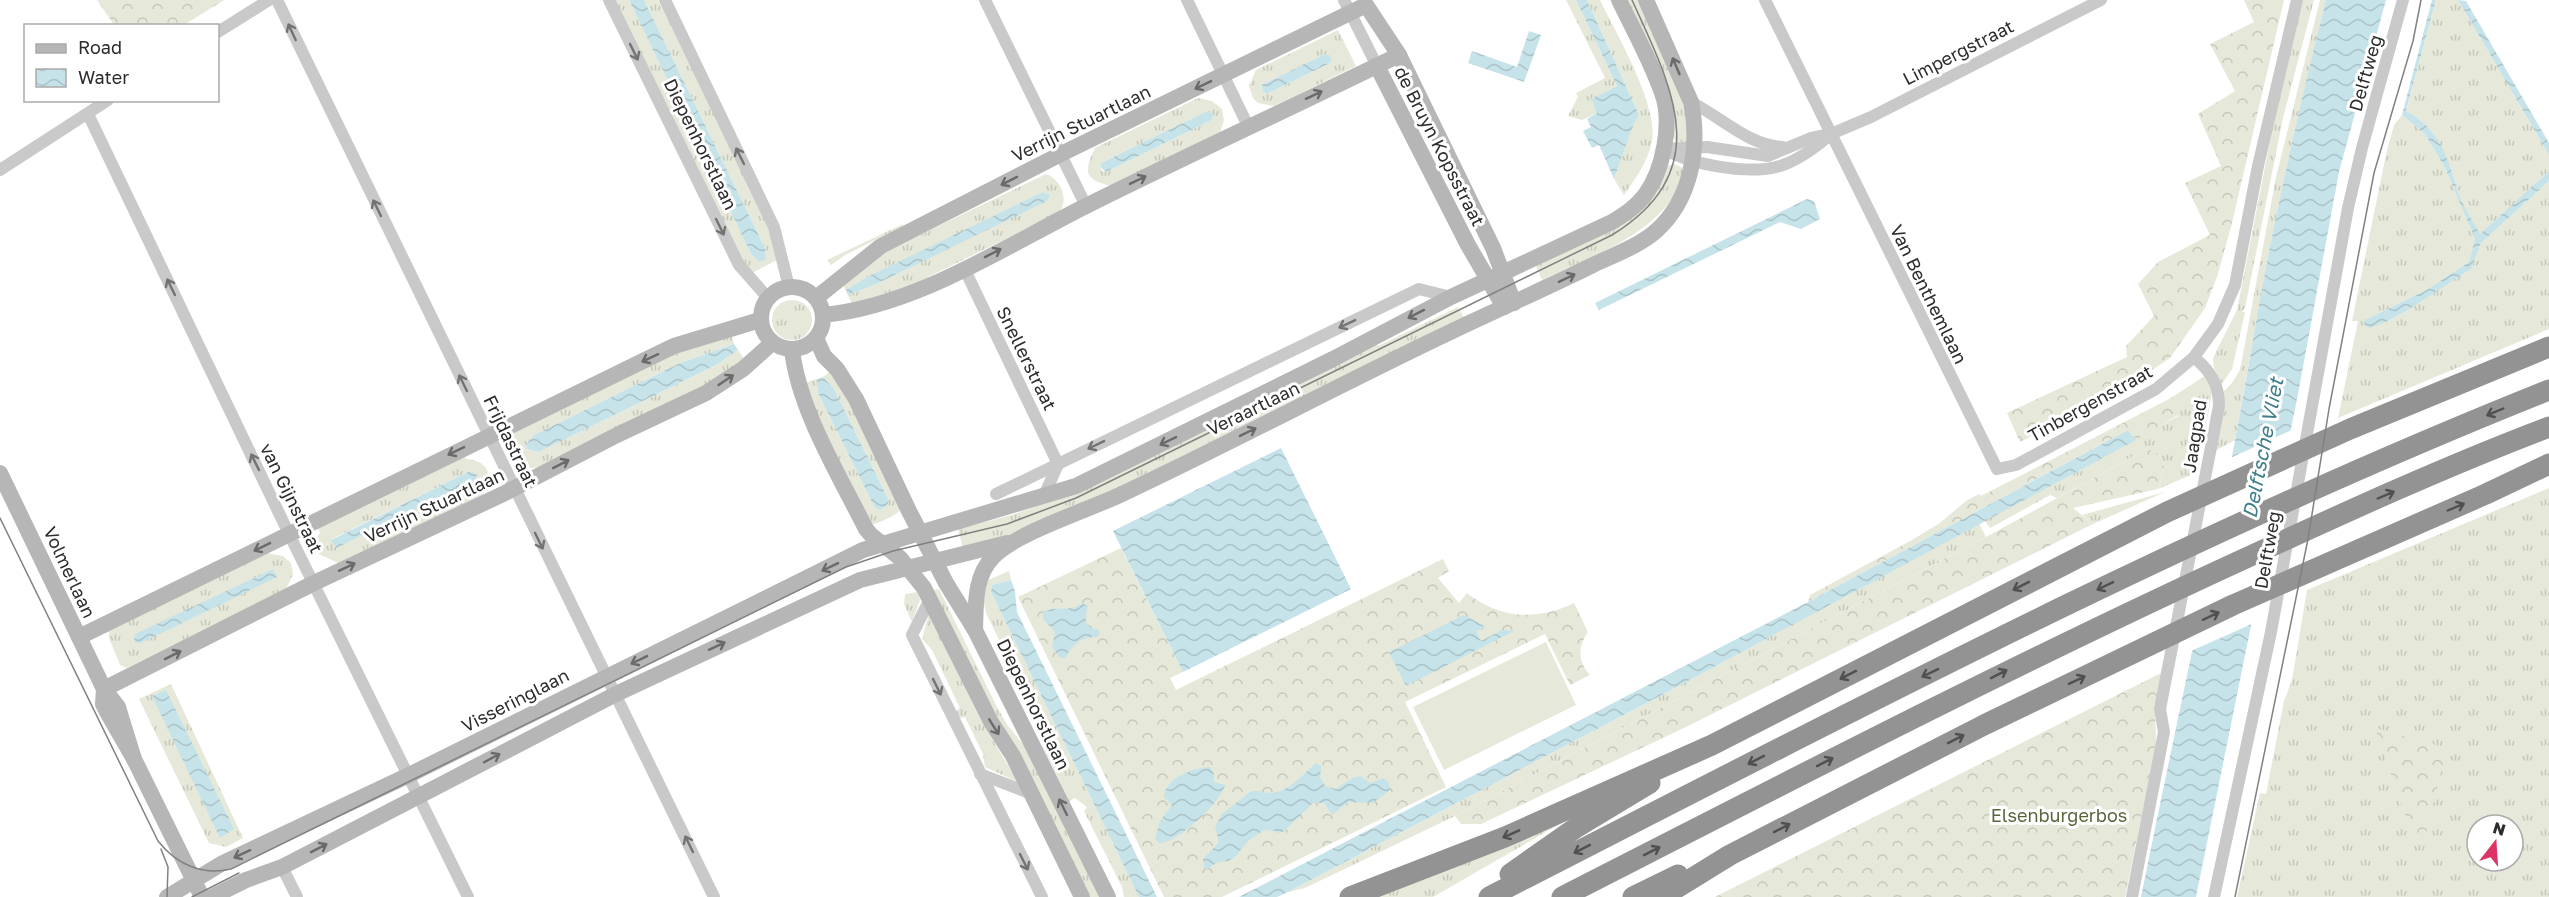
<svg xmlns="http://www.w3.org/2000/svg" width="2549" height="897" viewBox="0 0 2549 897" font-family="'Golos Text',sans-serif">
<defs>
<pattern id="grass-tufts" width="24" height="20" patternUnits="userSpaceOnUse" patternTransform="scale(1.5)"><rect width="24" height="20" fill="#e6e9d9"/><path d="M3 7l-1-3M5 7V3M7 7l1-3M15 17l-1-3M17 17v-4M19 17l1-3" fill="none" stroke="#c5c8ba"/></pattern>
<pattern id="forest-crowns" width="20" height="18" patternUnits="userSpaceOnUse" patternTransform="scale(1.5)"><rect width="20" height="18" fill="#e6e9d9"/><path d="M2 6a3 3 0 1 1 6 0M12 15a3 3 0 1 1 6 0" fill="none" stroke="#c5c8ba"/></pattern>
<pattern id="water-waves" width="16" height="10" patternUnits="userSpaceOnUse" patternTransform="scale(1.5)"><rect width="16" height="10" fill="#c6e3e9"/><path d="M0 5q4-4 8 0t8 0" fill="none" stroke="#aac3c8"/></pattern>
</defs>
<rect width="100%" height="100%" fill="#fff"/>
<g fill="url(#grass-tufts)" fill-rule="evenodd">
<path d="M613 0H629L751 254 765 248 644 0H658L768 224 779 259 750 274Z"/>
<path d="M1566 0H1576L1617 86 1591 99 1597 113 1582 120 1568 116 1578 97 1576 93 1605 78Z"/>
<path d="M1587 0H1600C1616 34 1659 105 1652 142 1647 163 1636 178 1624 195L1614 179 1634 122 1639 115Z"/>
<path d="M1621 0H1642L1678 80 1690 138 1685 143 1678 142 1673 137Z"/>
<path d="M2301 0H2314L2283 118 2245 308 2242 311 2245 313 2232 369 2222 384 2214 368 2213 358 2237 310 2282 80Z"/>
<path d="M2320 0H2326L2291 148 2269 251 2235 440 2215 451 2223 392 2232 383 2240 370 2276 177Z"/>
<path d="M2436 0H2458L2549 155V171L2480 235C2473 221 2463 207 2458 192 2448 160 2439 127 2406 112Z"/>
<path d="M1338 30 1356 66 1274 106 1258 103 1253 98 1249 86 1256 70ZM1325 54 1330 55 1332 59 1330 63 1267 94 1263 92 1261 85Z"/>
<path d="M1198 98 1212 101 1222 109 1224 120 1220 133 1111 186C1083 179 1084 172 1095 148ZM1207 111 1213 114 1212 120 1106 172 1102 171 1100 167 1101 163Z"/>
<path d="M2402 115 2425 134 2445 168 2475 239 2469 262 2426 290 2365 320 2388 321 2471 269 2481 243 2549 181V329L2338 418 2358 321H2352L2387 150 2394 125Z"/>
<path d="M1674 164 1683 168C1677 228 1589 257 1542 280L1536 266 1604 233 1667 166Z"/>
<path d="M1046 174C1061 179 1071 202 1057 214L928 277V281L852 304 841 281 868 260ZM1049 198 872 286 849 295 846 291 867 277Z"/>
<path d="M903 224V226L845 255 831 265 827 260Z"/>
<circle cx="792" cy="320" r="20"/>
<path d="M1458 307 1464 318 1074 509 1004 537 963 549 958 529 1012 515 1056 499 1375 342 1378 346Z"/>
<path d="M731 332 734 344 680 363 534 435 526 445 527 449 539 452 718 364 738 350 745 360 714 382 538 467C519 473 506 450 514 433L635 369Z"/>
<path d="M833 369 903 507C897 516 881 522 871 525L819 425 805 383 817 379 818 393 875 508 880 510 887 506 889 501 834 389 823 377Z"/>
<path d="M2206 375 2212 392 2198 472 2158 489 2164 470 2147 449 2057 498 2050 495 1990 528 1984 520 2178 416 2171 398Z"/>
<path d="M465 456 466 459C486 460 495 474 483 490L484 494 340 564 319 554C315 546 314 539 320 533L318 528ZM470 471 475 481 335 547 332 539Z"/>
<path d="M2549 488V897H2237L2260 793 2266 794 2284 701 2292 680 2307 590ZM2477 825H2513V861H2477Z"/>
<path d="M2165 492 2093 524 2082 515Z"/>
<path d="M1979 523 1986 537 1455 816 1305 888 1288 892 1690 680Z"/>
<path d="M266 553 283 556 291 563 293 574 286 589 127 668 120 665 109 638V630Z"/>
<path d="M1009 571 1011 580 992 585 991 592 1139 897H1124L1122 887 1084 811 1087 807 1075 798 1069 801 1043 747 1031 706 986 613 984 603 986 581Z"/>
<path d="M939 589 998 709 1008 726 1027 749 1100 897H1089L933 590Z"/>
<path d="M918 592 920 600 912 622 904 604 905 594Z"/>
<path d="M929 614 980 719 1018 782 985 767 983 754 965 717 959 719 955 712 960 708 932 650 922 639Z"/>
<path d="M171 684 243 838 226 847 209 843 139 699Z"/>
<path d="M1603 799 1433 897H1378Z"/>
</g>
<g fill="url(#forest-crowns)">
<path d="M97 0H224L184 25H114Z"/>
<path d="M2244 0H2284L2231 227 2217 277 2205 308 2170 358 2119 392 2020 442 2007 413 2127 357 2126 346 2154 316 2138 284 2158 262 2210 235 2185 183 2221 166 2198 114 2235 91 2210 44 2254 22Z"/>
<path d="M2171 398 2178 415 2136 440 2128 430 1808 602 1810 595 1912 540 1940 523 1966 501 1979 494 1981 496Z"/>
<path d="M2147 449 2162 456 2164 470 2158 489 2073 508 2093 524 1686 727 1481 824H1461L1455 816 1986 537Z"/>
<path d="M1121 548 1183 672 1170 678 1176 690 1443 559 1449 571 1438 578 1459 603 1467 593C1499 619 1538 621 1574 603L1588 632C1577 647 1578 662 1590 675L1570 685 1545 634 1405 702 1446 787 1222 897H1164L1018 597Z"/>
<path d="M2163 672 2155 709 2156 745 2125 897H1715Z"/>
<path d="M2375 728 2447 748 2422 850 2403 810Z"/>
</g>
<path fill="#e6e9d9" d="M1546 642 1576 705 1444 770 1413 707Z"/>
<g fill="url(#water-waves)">
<path d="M629 0H644L765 248 766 259 760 262 751 254Z"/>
<path d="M1576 0H1587L1639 115 1634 123 1614 179 1599 145 1592 148 1583 131 1591 127 1587 119 1597 113 1591 99 1617 86Z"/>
<path d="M2326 0H2386L2339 172 2298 394 2196 897H2141C2171 748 2204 600 2233 451 2246 384 2256 318 2269 251 2286 167 2305 83 2326 0Z"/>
<path d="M2432 0H2436L2406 111C2440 129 2448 158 2458 192 2463 206 2473 221 2480 234L2549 171V181L2481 243 2471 269 2411 308 2388 321 2369 328 2364 324 2365 320 2426 290 2469 262 2475 239 2445 168 2425 134 2402 115Z"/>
<path d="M2458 0 2466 1 2549 143V155Z"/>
<path d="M1529 31 1541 35 1524 82 1468 63 1472 51 1517 67Z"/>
<path d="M1325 54 1330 55 1332 59 1330 63 1267 94 1263 92 1261 85Z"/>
<path d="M1207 111 1213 114 1212 120 1106 172 1100 167 1101 163Z"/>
<path d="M1043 192 1050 195 1047 201 872 286 848 295 846 290 867 277Z"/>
<path d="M1807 199 1814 201 1820 219 1801 229 1780 222 1599 310 1595 303Z"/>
<path d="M734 344 738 350 718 364 539 452 527 449 526 445 534 435 680 363Z"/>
<path d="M823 377 834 389 889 501 887 506 880 510 875 508 818 393 817 379Z"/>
<path d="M2128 430 2136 440 1690 680 1288 892 1277 897H1239L1808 602Z"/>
<path d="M1281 448 1351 589 1183 672 1113 531Z"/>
<path d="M470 471 477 475 475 481 336 548 331 540Z"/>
<path d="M273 569 277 577 141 643H136L134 639 135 634Z"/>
<path d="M1011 580 1015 591 1017 612 1157 897H1139L991 592 992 585Z"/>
<path d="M1082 603 1088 606C1085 618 1083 628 1099 630L1100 634 1097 637C1080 637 1074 644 1065 658H1060L1052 647 1055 632 1043 619V612C1056 605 1070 613 1082 603Z"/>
<path d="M1464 615 1486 627 1476 631 1481 641 1502 630 1514 631 1406 686 1389 652Z"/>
<path d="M166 690 234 829 220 838 152 696Z"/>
<path d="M1316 763 1321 766 1320 777 1325 786 1336 789 1352 778 1360 776 1370 783 1383 778 1388 781 1390 790 1373 803 1348 802 1332 815 1324 803H1313L1283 832 1264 830 1249 840 1235 857 1228 861 1218 862 1207 869 1204 868 1203 859 1219 842 1215 827 1222 814 1250 792C1258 789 1263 793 1270 793 1288 793 1304 773 1316 763Z"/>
<path d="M1210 767 1214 774V782L1225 785C1221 802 1176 845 1159 843L1155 838 1160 821 1172 805 1164 797C1166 777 1193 768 1210 767Z"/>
</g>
<path fill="#fff" d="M2294 429 2254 623 2191 651 2228 459Z"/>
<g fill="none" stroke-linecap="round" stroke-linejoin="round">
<g stroke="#c9c9c9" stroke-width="12">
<path d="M277 0 714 897"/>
<path d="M609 0 739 265 768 298"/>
<path d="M665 0 774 227 789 287"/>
<path d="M985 0 1086 206"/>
<path d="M1187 0 1248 126"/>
<path d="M1344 0 1377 66"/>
<path d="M1765 0 1997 469 2016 465 2156 389 2194 357 2218 324 2235 285 2258 166 2297 0"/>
<path d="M218 32 269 0"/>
<path d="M1691 102C1721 117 1749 146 1783 147"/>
<path d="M88 114 289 534 468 897"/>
<path d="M1664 149 1707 147 1768 156 1811 138 1831 134 1871 117 2101 0"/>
<path d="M1664 149C1692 165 1751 176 1783 165 1800 159 1816 147 1830 135"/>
<path d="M0 170 108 100"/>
<path d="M964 268 1058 464"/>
<path d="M996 494 1419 289 1451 297"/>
<path d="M1044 496 1058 464"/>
<path d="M930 599 912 635 1042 897"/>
<path d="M980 774 1032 794"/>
<path d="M282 867 297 897"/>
<path d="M2132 897 2164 732 2160 709 2219 406C2219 384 2211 372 2194 357"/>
<path d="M2214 897 2271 632 2348 208 2362 148 2403 0"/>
</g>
<g stroke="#b6b6b6" stroke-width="16">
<path d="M1377 66 1468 245 1504 307"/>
<circle cx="792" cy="318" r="31"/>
<path d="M816 298 881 246 1061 154 1366 5 1399 55 1493 248 1514 303"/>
<path d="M823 315C916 306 1004 247 1086 206 1190 154 1295 106 1399 55"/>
<path d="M816 338 824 356 837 369 856 399 908 509 946 583 975 630 1108 897"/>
<path d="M792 350C799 410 839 475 866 529L871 535 900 558 924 588 991 722 1013 756 1082 897"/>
<path d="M0 473 104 689 118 707 134 759"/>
<path d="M975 630C976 604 974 577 993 557 1017 532 1089 510 1122 494 1237 440 1348 380 1463 326 1506 306 1550 286 1593 265 1614 255 1639 246 1656 231 1692 199 1700 146 1691 102L1646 0"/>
<path d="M79 637 643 361 674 346 760 320"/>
<path d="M104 689 314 583 503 494 617 435 706 393 743 369 772 343"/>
<path d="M104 689 103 704 107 712 134 759 202 897"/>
<path d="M167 897 221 864 409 775 863 550 1076 486 1333 359 1451 297 1612 222C1625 214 1636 207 1645 195 1663 171 1673 122 1662 93 1651 61 1634 31 1619 0"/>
<path d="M212 897 246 880 282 867 616 694 860 580 1007 543"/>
</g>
<g stroke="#939393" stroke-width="21">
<path d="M1510 874 1577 827 1650 783"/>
<path d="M1350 897 1505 837 1712 745 2167 512 2350 429 2549 347"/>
<path d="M1489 897C1837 719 2185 535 2549 390"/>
<path d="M1562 897C1789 781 2015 664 2246 558 2346 512 2446 466 2549 427"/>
<path d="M1633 897 1678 875"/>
<path d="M1662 897 1730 855 1986 724 2233 605 2486 494 2549 464"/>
</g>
<g stroke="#818181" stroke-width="1.5">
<path d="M0 518 158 841C176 864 202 876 231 869L846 567 893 551 1007 524 1076 498 1612 235C1717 170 1672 88 1632 0"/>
<path d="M161 849 168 867 167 897"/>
<path d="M192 897 239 873"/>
<path d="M2235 897 2308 539 2329 409 2374 173 2413 41 2421 0"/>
</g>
</g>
<defs><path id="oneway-shaft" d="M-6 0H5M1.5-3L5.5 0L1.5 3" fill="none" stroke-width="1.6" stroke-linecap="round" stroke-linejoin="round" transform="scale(1.5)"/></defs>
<g stroke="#737373">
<use href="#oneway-shaft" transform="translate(292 32) rotate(-115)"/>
<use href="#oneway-shaft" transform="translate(634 52) rotate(64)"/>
<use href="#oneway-shaft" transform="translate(740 156) rotate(-116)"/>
<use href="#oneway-shaft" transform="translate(377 208) rotate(-116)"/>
<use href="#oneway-shaft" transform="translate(720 227) rotate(64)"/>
<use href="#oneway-shaft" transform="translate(171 287) rotate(-116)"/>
<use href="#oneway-shaft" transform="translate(1347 324) rotate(154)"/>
<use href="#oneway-shaft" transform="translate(463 383) rotate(-116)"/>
<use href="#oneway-shaft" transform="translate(1096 445) rotate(154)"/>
<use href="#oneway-shaft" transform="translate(255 462) rotate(-116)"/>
<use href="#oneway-shaft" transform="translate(539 541) rotate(64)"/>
<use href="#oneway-shaft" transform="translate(937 687) rotate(64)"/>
<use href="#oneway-shaft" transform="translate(689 844) rotate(-116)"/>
<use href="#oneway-shaft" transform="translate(1024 862) rotate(63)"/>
</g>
<g stroke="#6a6a6a">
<use href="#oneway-shaft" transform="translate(1676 66) rotate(-113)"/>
<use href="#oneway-shaft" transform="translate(1203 85) rotate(154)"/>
<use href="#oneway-shaft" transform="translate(1314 95) rotate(-25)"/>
<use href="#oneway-shaft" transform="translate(1138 180) rotate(-26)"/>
<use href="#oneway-shaft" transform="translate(1009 181) rotate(153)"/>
<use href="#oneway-shaft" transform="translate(993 253) rotate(-27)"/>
<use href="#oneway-shaft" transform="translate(1567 278) rotate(-26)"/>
<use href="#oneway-shaft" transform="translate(1416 314) rotate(153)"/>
<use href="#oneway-shaft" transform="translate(650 358) rotate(155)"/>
<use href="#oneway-shaft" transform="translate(726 380) rotate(-34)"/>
<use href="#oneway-shaft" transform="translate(1248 432) rotate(-26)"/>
<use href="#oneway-shaft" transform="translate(1168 441) rotate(154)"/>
<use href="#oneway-shaft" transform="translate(456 451) rotate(154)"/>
<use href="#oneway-shaft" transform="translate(561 464) rotate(-27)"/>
<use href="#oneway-shaft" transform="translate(262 547) rotate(154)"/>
<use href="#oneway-shaft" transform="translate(347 567) rotate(-25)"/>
<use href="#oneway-shaft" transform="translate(830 567) rotate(154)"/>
<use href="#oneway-shaft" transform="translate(717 646) rotate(-25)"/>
<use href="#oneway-shaft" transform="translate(173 655) rotate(-27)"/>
<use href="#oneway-shaft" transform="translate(639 660) rotate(154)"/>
<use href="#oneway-shaft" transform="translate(994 727) rotate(58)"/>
<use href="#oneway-shaft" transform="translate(492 758) rotate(-28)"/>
<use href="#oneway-shaft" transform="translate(1063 807) rotate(-116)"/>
<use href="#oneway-shaft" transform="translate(319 848) rotate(-27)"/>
<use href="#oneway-shaft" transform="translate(242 854) rotate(155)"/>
</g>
<g stroke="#505050">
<use href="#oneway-shaft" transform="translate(2495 412) rotate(157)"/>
<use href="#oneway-shaft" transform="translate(2386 495) rotate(-23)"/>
<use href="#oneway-shaft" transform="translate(2456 507) rotate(-23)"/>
<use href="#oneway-shaft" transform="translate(2021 586) rotate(153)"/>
<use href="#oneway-shaft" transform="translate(2105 586) rotate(154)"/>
<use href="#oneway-shaft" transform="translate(2211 616) rotate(-25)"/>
<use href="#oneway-shaft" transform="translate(1930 673) rotate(154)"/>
<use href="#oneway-shaft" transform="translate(1999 674) rotate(-27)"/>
<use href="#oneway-shaft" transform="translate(1848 675) rotate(153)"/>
<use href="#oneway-shaft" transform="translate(2077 680) rotate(-25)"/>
<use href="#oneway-shaft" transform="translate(1956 739) rotate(-27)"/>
<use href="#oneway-shaft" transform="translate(1756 760) rotate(153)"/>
<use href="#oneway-shaft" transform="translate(1825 762) rotate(-27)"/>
<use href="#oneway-shaft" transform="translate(1782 828) rotate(-27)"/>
<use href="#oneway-shaft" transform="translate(1511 834) rotate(156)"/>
<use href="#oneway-shaft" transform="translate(1582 849) rotate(153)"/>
<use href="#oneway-shaft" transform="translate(1652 851) rotate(-27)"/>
</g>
<g text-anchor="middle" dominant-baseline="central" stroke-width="6" stroke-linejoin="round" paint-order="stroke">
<g font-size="18" fill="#2c2c2c" stroke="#fff">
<text transform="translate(1958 52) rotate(-27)">Limpergstraat</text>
<text transform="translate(2365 73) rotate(-74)">Delftweg</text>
<text transform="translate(1081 123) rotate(-26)">Verrijn Stuartlaan</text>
<text transform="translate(701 144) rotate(64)">Diepenhorstlaan</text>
<text transform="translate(1440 146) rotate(63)">de Bruyn Kopsstraat</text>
<text transform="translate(1929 294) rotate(64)">Van Benthemlaan</text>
<text transform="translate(1027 358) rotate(64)">Snellerstraat</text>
<text transform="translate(2090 403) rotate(-29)">Tinbergenstraat</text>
<text transform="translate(1253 408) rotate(-26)">Veraartlaan</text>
<text transform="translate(2194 436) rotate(-81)">Jaagpad</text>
<text transform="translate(511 441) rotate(64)">Frijdastraat</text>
<text transform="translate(292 498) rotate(64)">van Gijnstraat</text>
<text transform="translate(434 505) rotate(-25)">Verrijn Stuartlaan</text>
<text transform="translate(2267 550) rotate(-80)">Delftweg</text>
<text transform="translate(70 572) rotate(65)">Volmerlaan</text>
<text transform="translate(515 700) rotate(-27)">Visseringlaan</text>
<text transform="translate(1034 704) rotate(64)">Diepenhorstlaan</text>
</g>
<g font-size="18" fill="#58653b" stroke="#fff">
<text x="2059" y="815">Elsenburgerbos</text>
</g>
<g font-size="20" font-style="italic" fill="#3e7e8a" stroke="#fff">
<text transform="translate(2262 448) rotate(-79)">Delftsche Vliet</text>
</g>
</g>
<rect x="24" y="24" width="195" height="78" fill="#ffffff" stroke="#ababab" stroke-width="1.5"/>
<rect x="36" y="44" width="30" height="9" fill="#b6b6b6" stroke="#ababab" stroke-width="1.5"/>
<text x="78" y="54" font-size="18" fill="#2c2c2c">Road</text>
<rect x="36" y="69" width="30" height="18" fill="url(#water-waves)" stroke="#ababab" stroke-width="1.5"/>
<text x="78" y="84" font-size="18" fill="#2c2c2c">Water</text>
<g transform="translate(2495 843) rotate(17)"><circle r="28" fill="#ffffff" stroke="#ababab" stroke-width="1.5"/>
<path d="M0-4.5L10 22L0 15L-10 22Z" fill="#de3366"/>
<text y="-9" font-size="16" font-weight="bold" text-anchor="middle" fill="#2c2c2c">N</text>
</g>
</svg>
